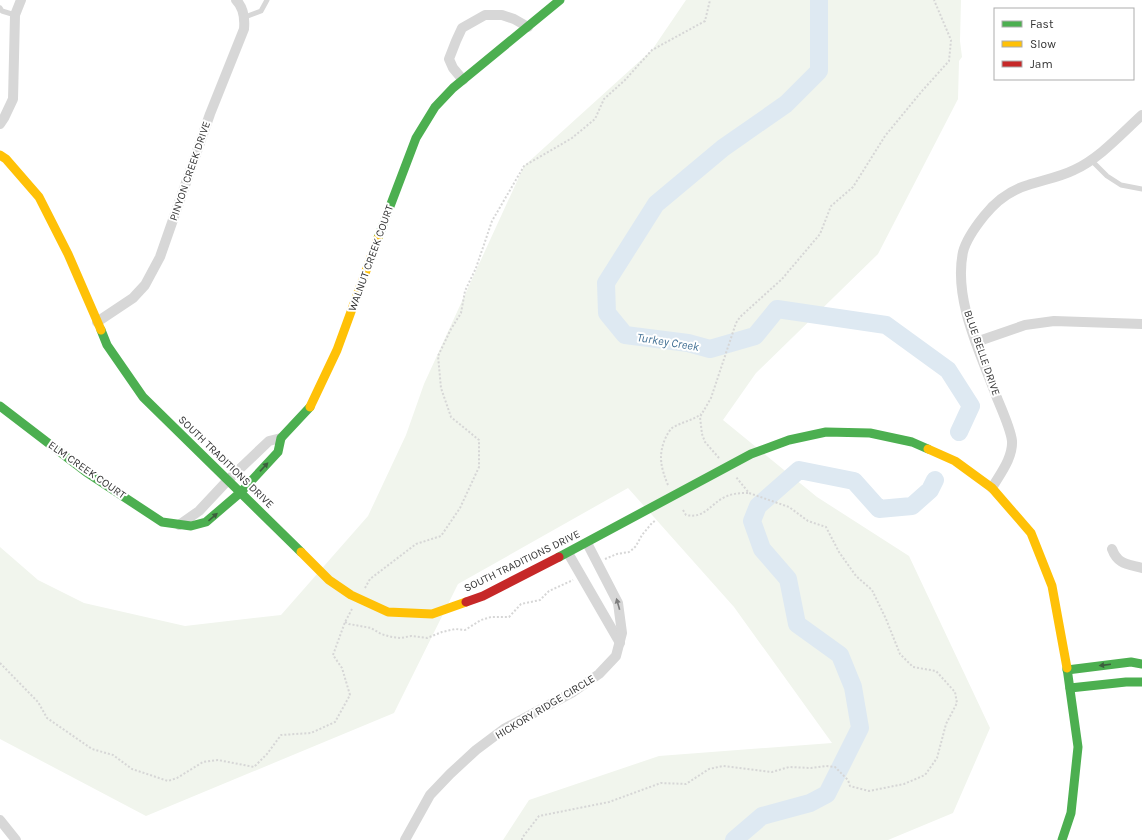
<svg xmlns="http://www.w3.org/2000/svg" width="1142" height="840" viewBox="0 0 1142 840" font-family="Karla,sans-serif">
<rect width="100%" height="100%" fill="#fff"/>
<path fill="#f1f5ed" d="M686 0H961L960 41 962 57 959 61 958 99 878 254 756 373 723 420 817 497 909 556 990 728 953 813 888 840H503L529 800 659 756 832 743 734 607 628 488 458 584 394 713 146 816 0 739V547L38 580 84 603 185 626 281 615 368 516 406 435 424 384 524 166 652 50Z"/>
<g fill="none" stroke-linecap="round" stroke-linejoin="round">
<g stroke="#dee9f2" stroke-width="18">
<path d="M819 0V71L786 104 723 148 656 204 606 283 607 313 625 335 688 343 710 349 755 336 777 309 886 325 948 370 971 406 959 432"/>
<path d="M734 840 762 816 810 803 827 794 860 728 853 687 840 655 797 624 788 579 762 549 752 521 758 506 799 470 854 481 879 509 912 506 930 490 935 480"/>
</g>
<g stroke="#d6d6d6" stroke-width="2" stroke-dasharray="2 2" stroke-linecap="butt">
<path d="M719 458 705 442 702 434 700 417 711 398 736 323 740 317 782 279 820 234 831 206 853 187 885 136 922 91 949 61 951 40 934 0"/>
<path d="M668 485C661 468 658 456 665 439 667 435 669 431 672 428 681 422 692 421 701 414"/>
<path d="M683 510 686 515C705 519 710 504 725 497 733 493 741 493 749 493"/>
<path d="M605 559 617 554 629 552 633 549 636 546 642 535 652 523 656 520"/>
<path d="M365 588 370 579 416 544 441 536 460 508 479 467V440L451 417 441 388 438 356 451 329 461 313 465 291 476 268 492 221 524 166 572 138 595 119 604 99 625 80 652 50 705 21 710 0"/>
<path d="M345 622 349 624 371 628 381 634 392 637 401 638 411 636 427 638 442 632 455 629 465 630 481 620 491 617H509L521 604 540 600 549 591 573 580"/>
<path d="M0 663 38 702 47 718 92 749 113 755 132 769 168 781 177 778 203 762 218 760 254 767 267 754 281 735 311 733 335 722 350 695 342 668 333 655 345 622 352 609"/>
<path d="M522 840V838L539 816 609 802 661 783 686 784 709 769 723 766 772 772 789 767 811 768 826 766 835 767 848 780 850 786 869 791 904 784 925 775 937 758 946 724 957 703 955 692 936 671 913 667 900 654 886 619 872 590 856 576 839 552 826 527 808 521 789 507 749 493 736 477"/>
</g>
<g stroke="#d7d7d7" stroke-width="5">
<path d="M0 8 2 11 15 15"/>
<path d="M245 17 261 11 267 0"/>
<path d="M1092 161 1107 176 1121 185 1142 189"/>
</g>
<g stroke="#d7d7d7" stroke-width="10">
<path d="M463 80 453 68 449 59 456 41 462 28 485 15H502L514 19 528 27"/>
<path d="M0 124 4 118 13 99 15 15 21 0"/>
<path d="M97 322 133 298 145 285 160 257 210 114 244 29C245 18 244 8 236 0"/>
<path d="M976 342 1025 325 1054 321 1142 324"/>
<path d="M992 488C1000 474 1013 458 1012 441 1011 430 1002 410 997 398 981 354 953 300 963 252 966 240 976 226 984 216 995 202 1011 190 1028 185 1043 180 1060 177 1074 170 1100 158 1121 134 1142 115"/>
<path d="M179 525 199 511 228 480 269 441 281 438"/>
<path d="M1112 549C1118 565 1128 564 1142 568"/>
<path d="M568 553 620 643"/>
<path d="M0 820 16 840"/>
<path d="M405 840 430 795 450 774 476 750 504 729 573 692 599 674 616 656 622 633 618 603 587 543"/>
</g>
<g stroke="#4caf50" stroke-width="9">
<path d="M378 238 416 138 435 107 453 88 560 0"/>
<path d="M101 330 107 345 143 397 301 552"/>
<path d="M0 406 86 472 162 522 191 526 206 522 241 492 278 452 281 438 310 407"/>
<path d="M559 557 751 454 789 440 826 432 870 433 912 442 928 449"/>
<path d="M1067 670 1131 662 1142 664"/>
<path d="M1070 688 1126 682H1142"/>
<path d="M1062 840 1071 813 1078 747 1067 668"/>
</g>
<g stroke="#ffc107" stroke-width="9">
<path d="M0 155 6 159 39 197 68 254 101 330"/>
<path d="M310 407 337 350 378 238"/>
<path d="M928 449 955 461 992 488 1031 533 1052 586 1067 668"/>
<path d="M301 552 329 580 351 595 388 612 432 614 466 602"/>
</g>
<path stroke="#c62828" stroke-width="9" d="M466 602 483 596 559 557"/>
</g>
<defs><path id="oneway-solid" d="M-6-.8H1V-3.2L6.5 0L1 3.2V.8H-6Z"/></defs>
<g fill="#3c5e3d">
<use href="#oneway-solid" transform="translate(264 467) rotate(-47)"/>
<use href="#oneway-solid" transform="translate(213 517) rotate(-41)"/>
<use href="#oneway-solid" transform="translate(1105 665) rotate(173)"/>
</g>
<use fill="#7d7d7d" href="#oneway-solid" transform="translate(618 604) rotate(-106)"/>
<g text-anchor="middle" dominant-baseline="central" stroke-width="4" stroke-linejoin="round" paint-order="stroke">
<g font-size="11" fill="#333" stroke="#fff">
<text transform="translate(190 171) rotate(-71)">PINYON CREEK DRIVE</text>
<text transform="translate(371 258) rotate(-70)">WALNUT CREEK COURT</text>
<text transform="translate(982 353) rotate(71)">BLUE BELLE DRIVE</text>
<text transform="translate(226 462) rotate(44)">SOUTH TRADITIONS DRIVE</text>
<text transform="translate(87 470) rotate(35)">ELM CREEK COURT</text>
<text transform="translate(522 561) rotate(-26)">SOUTH TRADITIONS DRIVE</text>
<text transform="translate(545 707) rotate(-31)">HICKORY RIDGE CIRCLE</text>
</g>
<g font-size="12" font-style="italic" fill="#427094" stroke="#fff">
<text transform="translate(668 342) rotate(9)">Turkey Creek</text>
</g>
</g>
<rect x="994" y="8" width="140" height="72" fill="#ffffff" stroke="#adadad"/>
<rect x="1002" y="21" width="20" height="6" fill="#4caf50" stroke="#adadad"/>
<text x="1030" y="28" font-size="12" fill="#333333">Fast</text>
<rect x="1002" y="41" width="20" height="6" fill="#ffc107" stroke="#adadad"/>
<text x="1030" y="48" font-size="12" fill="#333333">Slow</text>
<rect x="1002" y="61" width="20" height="6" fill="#c62828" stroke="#adadad"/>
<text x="1030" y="68" font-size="12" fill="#333333">Jam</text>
</svg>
